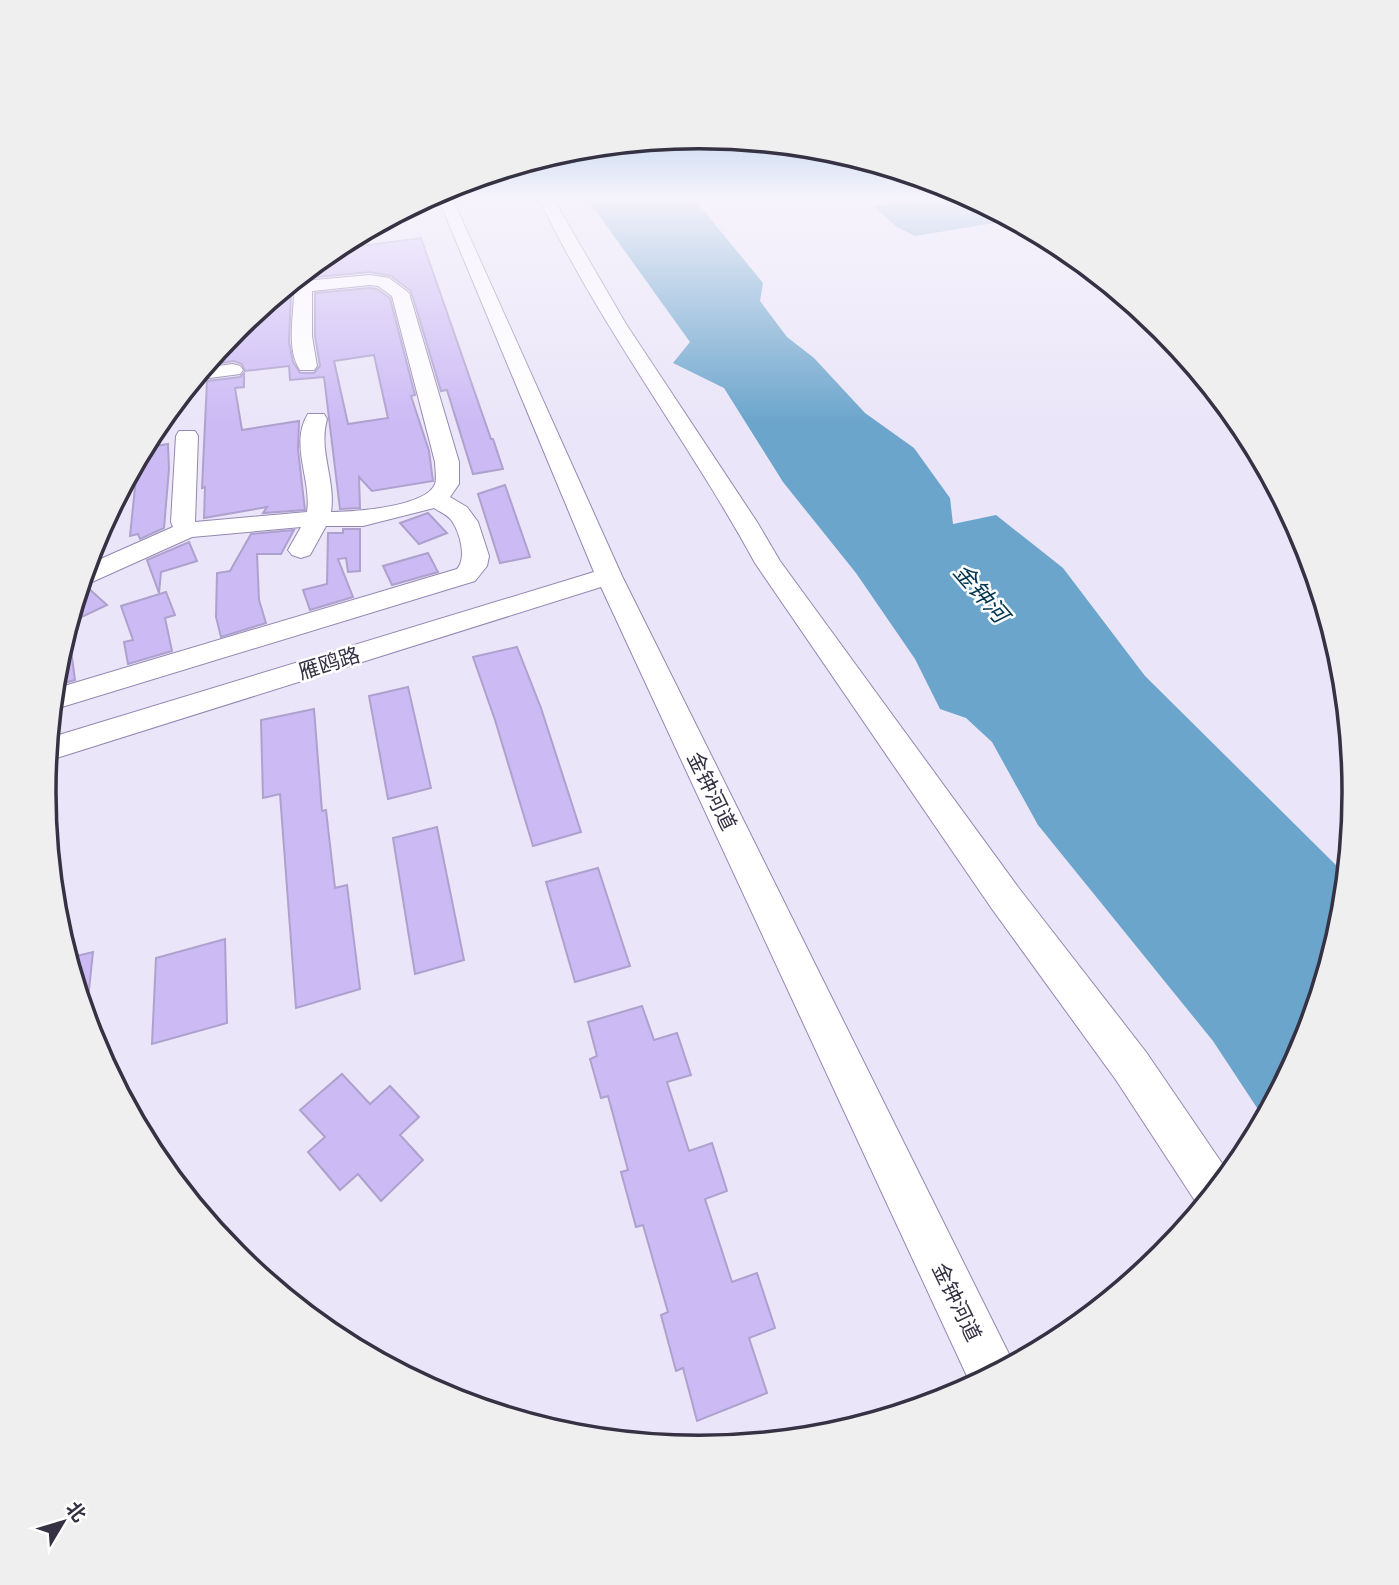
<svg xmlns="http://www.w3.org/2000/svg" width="1399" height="1585" viewBox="0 0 1399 1585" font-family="Figtree,'Noto Sans SC',sans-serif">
<rect width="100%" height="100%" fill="#eae5f8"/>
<g fill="#6ba5cc">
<path d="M588 200H695L763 283 760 301 787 337 814 358 865 413 914 448 950 498 953 524 996 515 1063 568 1145 676 1347 876 1343 921 1305 1044 1265 1120 1213 1041 1038 825 992 742 966 718 940 709 915 659 856 573 783 482 724 388 673 363 690 342Z"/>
<path d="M916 200H975L1013 220 915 236 897 227 873 206Z"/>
</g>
<g fill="#ccbaf5" stroke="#aea1cd" stroke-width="2" fill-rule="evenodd">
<path d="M421 238 491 439H493L503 469 473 474 447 390 441 391 411 291 391 276 370 272 296 279 331 250Z"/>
<path d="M370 288 377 289 390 298 415 395 411 396 429 451 433 481 372 491 359 477 360 508 340 509 324 377 290 380 289 366 245 371 242 364 234 361 209 365V362L236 329 278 294 291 295 289 342 293 362 300 373H314L320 366 315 336V293ZM374 355 388 418 348 424 334 361Z"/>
<path d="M244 373V387L235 388 242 430 299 421 298 450 305 510 263 513 267 507 204 518 205 487 202 488 207 381 240 377Z"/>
<path d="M168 444 169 469 164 528 140 539 138 534 130 536 138 458 143 448Z"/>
<path d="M505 485 530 557 500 563 478 494Z"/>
<path d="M428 513 447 533 419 544 400 523Z"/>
<path d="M343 529H360V571L348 572 346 558 338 559 353 597 310 610 303 590 327 584 328 533H343Z"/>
<path d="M294 530 281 554H257L259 600 266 623 221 637 216 617 217 573 230 571 251 534Z"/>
<path d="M189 542 197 561 161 572 159 593 147 560Z"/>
<path d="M428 553 438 572 392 585 383 566Z"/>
<path d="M80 586H86L107 605 69 623Z"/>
<path d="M166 592 175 615 165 618 172 651 128 664 124 642 133 640 121 606Z"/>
<path d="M68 627 75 680 54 686 56 664Z"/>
<path d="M517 647 541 708 581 832 533 846 495 720 473 657Z"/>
<path d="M408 687 431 788 388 799 369 696Z"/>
<path d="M314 709 322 811 326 810 335 888 347 885 360 989 296 1008 280 794 263 798 261 720Z"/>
<path d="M437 827 464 960 415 974 393 838Z"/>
<path d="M598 868 630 966 575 982 546 882Z"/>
<path d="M225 939 227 1023 152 1044 156 958Z"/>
<path d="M93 952 86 1018 68 958Z"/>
<path d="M642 1006 654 1040 677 1033 691 1075 667 1082 689 1151 712 1143 727 1191 705 1199 732 1282 757 1273 775 1328 749 1338 767 1393 697 1421 683 1368 676 1371 661 1315 668 1312 643 1225 636 1227 621 1172 628 1170 608 1096 601 1098 590 1059 597 1056 588 1022Z"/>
<path d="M342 1074 370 1104 390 1086 419 1117 400 1135 423 1160 381 1201 358 1174 340 1190 308 1152 325 1137 300 1110Z"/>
</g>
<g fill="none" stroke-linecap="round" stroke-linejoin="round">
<defs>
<g id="minor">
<path d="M439 200H453L622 576 1011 1358 1014 1364 972 1387 601 587 47 761 49 738 594 572Z"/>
<path d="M540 200H554L626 324 757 522 780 561 1018 887 1146 1052 1230 1175 1201 1210 1116 1080 992 909 755 563C688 440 600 327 540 200Z"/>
<path d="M370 275 389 278 409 293 459 462V484L450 497 467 507 478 522 489 556 487 566 475 581 52 710 54 689 457 569C467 558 460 533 452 521 448 515 440 512 434 508L363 526H326L310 555 301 558 292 555 288 550 301 527 192 537 92 582 81 584 87 565 173 527 171 522 176 436 179 431H195L198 436 195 522 307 512C312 480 289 444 308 414H324L327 419C318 451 336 480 331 512 353 512 426 507 435 484 437 478 435 468 435 462L392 296 378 286 370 285 312 291V336L317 366 314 370H300C286 349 294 316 294 292H280L293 282Z"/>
<path d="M233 364 240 366 243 370 240 374 194 380 204 368Z"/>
</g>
</defs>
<use href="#minor" stroke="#9487b2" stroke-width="2"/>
<use href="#minor" fill="#fff" fill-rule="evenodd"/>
</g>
<linearGradient id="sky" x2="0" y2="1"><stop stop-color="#76aedd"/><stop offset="0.47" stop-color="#f6f3fc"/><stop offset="1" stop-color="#f6f3fc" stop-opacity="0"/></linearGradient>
<rect width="1399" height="422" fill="url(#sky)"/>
<g text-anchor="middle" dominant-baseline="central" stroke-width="5" stroke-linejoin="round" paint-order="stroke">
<g font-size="21" fill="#363143" stroke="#fff">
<text transform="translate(329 663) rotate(-17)">雁鸥路</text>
<text transform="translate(712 791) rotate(64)">金钟河道</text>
<text transform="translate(957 1302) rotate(64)">金钟河道</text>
</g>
<g font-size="23" font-style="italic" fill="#02354f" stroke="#fff">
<text transform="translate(981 593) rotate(49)">金钟河</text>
</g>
</g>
<path d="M0 0H1399V1585H0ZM56 792a643 643 0 1 1 1286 0a643 643 0 1 1-1286 0Z" fill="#efeff0" fill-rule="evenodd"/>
<path fill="none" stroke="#363143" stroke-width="3.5" d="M56 792a643 643 0 1 1 1286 0a643 643 0 1 1-1286 0Z"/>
<g transform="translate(63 1522) rotate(52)" stroke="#ffffff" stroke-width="5" paint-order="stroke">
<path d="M0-5L12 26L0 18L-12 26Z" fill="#363143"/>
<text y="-10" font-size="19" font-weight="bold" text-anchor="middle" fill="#363143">北</text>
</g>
</svg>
